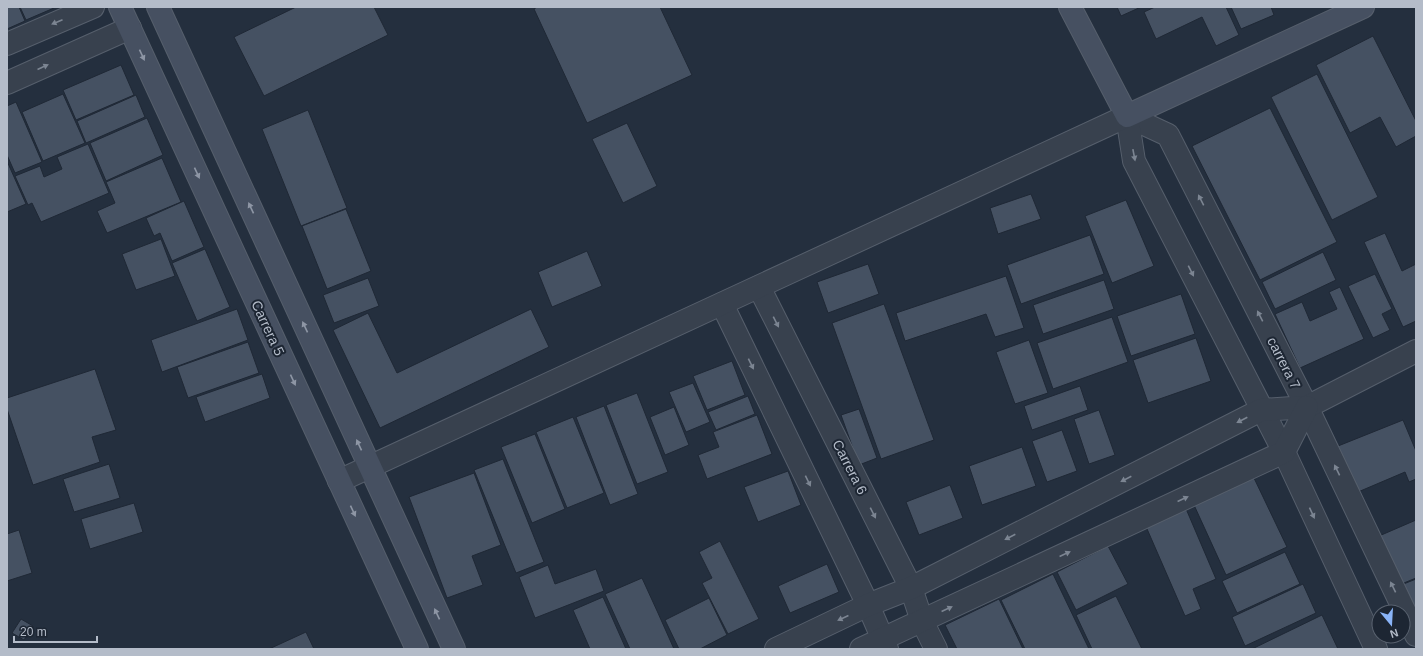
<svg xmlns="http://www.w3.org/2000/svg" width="1423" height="656" viewBox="0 0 1423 656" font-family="Arial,sans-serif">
<rect width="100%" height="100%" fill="#242f3e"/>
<g fill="#455162" stroke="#1f2835">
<path d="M7 7H19L25 21 7 29Z"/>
<path d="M20 7H53L54 8 26 20Z"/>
<path d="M296 7H374L388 35 264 96 234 37Z"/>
<path d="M537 7H660L692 75 587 123 534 9Z"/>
<path d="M1117 7H1141L1121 16Z"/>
<path d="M1155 7H1226L1239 35 1216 46 1202 17 1156 39 1144 12Z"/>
<path d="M1231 7H1271L1274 15 1241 29Z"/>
<path d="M1373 36 1416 121V136L1396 147 1380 117 1350 133 1316 65Z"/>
<path d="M121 65 134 95 76 120 63 90Z"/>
<path d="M1317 74 1378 197 1332 220 1271 97Z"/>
<path d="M63 94 85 143 43 161 22 112Z"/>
<path d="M136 95 145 117 86 143 77 121Z"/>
<path d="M16 102 42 162 15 173 7 155V106Z"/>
<path d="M1270 108 1337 242 1260 280 1192 146Z"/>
<path d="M308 110 347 208 301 226 262 129Z"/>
<path d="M147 118 163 155 106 181 90 143Z"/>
<path d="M627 123 657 186 623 203 592 139Z"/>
<path d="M88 144 109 193 41 222 32 203 28 205 15 176 40 166 44 177 62 169 57 157Z"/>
<path d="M162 158 181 202 107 233 97 211 115 203 106 182Z"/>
<path d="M7 161 26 204 7 212Z"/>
<path d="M1031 194 1041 219 998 234 990 208Z"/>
<path d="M1126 200 1154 266 1112 283 1085 216Z"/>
<path d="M184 201 204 247 172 261 160 233 154 236 146 218Z"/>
<path d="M346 209 371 271 327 289 302 226Z"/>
<path d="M1385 233 1402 271 1416 264V321L1403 327 1364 242Z"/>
<path d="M1090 235 1104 274 1021 304 1007 265Z"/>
<path d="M161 239 175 276 136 290 122 254Z"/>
<path d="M205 249 230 307 197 321 172 263Z"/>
<path d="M587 251 602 286 552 307 538 272Z"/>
<path d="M1323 252 1336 280 1275 309 1262 282Z"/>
<path d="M868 264 879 294 828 313 817 282Z"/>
<path d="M1375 274 1392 309 1382 314 1390 330 1373 338 1348 286Z"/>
<path d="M1006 276 1024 328 995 337 986 314 905 341 896 313Z"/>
<path d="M368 278 379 306 334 323 323 295Z"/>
<path d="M1104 280 1114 309 1043 334 1033 305Z"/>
<path d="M1340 287 1364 339 1300 368 1275 314 1302 302 1310 321 1337 309 1329 292Z"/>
<path d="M1181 294 1195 334 1131 356 1117 316Z"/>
<path d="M884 304 934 440 881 459 832 323Z"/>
<path d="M237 309 248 340 162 372 151 340Z"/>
<path d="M531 309 549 347 380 428 333 330 368 313 397 373Z"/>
<path d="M1112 317 1128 362 1053 389 1037 343Z"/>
<path d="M1196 338 1211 381 1148 403 1133 360Z"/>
<path d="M1029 340 1048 393 1015 404 996 352Z"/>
<path d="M248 342 259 373 188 398 177 367Z"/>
<path d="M732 361 745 395 707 410 693 376Z"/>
<path d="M95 369 116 430 92 437 100 462 33 485 7 409V398Z"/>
<path d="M262 374 270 398 205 422 196 397Z"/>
<path d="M693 383 710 422 686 432 669 392Z"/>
<path d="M1080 386 1088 410 1032 430 1024 406Z"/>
<path d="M637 393 668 472 637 484 606 405Z"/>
<path d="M748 396 755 414 716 430 708 412Z"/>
<path d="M604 406 638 494 610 505 576 417Z"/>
<path d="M674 407 689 445 665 455 650 417Z"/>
<path d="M859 409 877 458 859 465 841 415Z"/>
<path d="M1099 410 1115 455 1089 464 1074 419Z"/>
<path d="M757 415 772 454 707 479 698 455 719 447 713 432Z"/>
<path d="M573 417 604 493 567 508 536 432Z"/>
<path d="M1403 420 1416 451V479L1409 482 1405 472 1358 492 1338 446Z"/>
<path d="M1062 430 1077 471 1047 482 1032 441Z"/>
<path d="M535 434 565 509 532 523 501 447Z"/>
<path d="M1022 447 1036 486 982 505 969 466Z"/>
<path d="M503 459 544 562 516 573 474 470Z"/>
<path d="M109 464 120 498 74 512 63 479Z"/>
<path d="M788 471 801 505 758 522 744 487Z"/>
<path d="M474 473 501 545 472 556 483 585 447 598 409 497Z"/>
<path d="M1254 478 1287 547 1226 575 1194 505Z"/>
<path d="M950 485 963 518 919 535 906 502Z"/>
<path d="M134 503 143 532 90 549 81 519Z"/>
<path d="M1184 504 1216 579 1193 589 1201 609 1185 616 1144 522Z"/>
<path d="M1416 520V578L1399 585 1379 536Z"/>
<path d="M19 530 32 573 7 581V534Z"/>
<path d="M720 541 759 619 728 634 702 583 712 578 699 552Z"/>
<path d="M1108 546 1128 584 1076 610 1057 572Z"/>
<path d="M1285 552 1300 584 1237 613 1222 581Z"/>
<path d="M827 564 839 592 790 613 778 586Z"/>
<path d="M548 565 555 584 596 569 604 591 535 618 519 577Z"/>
<path d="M1053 574 1089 649H1025L1001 600Z"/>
<path d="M642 578 658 613 674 649H630L605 594Z"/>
<path d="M1416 579V622L1401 585Z"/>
<path d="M1303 584 1316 613 1245 646 1232 617Z"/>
<path d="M1116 596 1142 649H1092L1076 615Z"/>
<path d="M603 597 626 649H590L573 610Z"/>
<path d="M709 598 727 635 700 649H679L665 620Z"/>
<path d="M999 599 1023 649H957L945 625Z"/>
<path d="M1322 615 1338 649H1252Z"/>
<path d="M21 619 33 626 24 640 12 633Z"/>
<path d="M306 632 314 649H269Z"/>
</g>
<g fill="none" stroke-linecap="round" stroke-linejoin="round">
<defs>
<g id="minor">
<path d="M1127 116 1168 135 1307 407 1416 635"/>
<path d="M1127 116 1134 161 1284 452 1376 649"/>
<path d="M759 287 911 588 922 621 936 649"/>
<path d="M722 304 868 605 887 649"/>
<path d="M339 481 1127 116"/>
<path d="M776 649 868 605 911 588 1261 410 1307 407 1416 351"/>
<path d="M861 649 1284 452 1307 407"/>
</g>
<g id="tertiary">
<path d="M7 44 93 7"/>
<path d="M7 83 130 28"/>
</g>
<g id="secondary">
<path d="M120 7 417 649"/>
<path d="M158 7 454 649"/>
<path d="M1070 7 1127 116 1363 7"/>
</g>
</defs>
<use href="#minor" stroke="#565f6c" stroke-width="24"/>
<use href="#tertiary" stroke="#565f6c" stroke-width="24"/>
<use href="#secondary" stroke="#565f6c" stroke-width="24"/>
<use href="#minor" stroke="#38414e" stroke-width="22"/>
<use href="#tertiary" stroke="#38414e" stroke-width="22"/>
<use href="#secondary" stroke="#465061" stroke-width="22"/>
</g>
<defs><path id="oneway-solid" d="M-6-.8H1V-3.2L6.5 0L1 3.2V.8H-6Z"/></defs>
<g fill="#7c8592">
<use href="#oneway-solid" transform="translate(57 22) rotate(157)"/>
<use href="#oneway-solid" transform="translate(43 67) rotate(-24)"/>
<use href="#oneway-solid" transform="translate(1134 155) rotate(79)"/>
<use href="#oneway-solid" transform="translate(1201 200) rotate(-117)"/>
<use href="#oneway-solid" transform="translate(1191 271) rotate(63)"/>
<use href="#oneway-solid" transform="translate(1260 316) rotate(-117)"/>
<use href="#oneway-solid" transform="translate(776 322) rotate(63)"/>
<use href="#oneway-solid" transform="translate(751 364) rotate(64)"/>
<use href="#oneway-solid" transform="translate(1242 420) rotate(153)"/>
<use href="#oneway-solid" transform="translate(1337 470) rotate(-116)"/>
<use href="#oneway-solid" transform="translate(1126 479) rotate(153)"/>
<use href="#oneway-solid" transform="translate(808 481) rotate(64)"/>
<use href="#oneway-solid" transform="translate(1183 499) rotate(-25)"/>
<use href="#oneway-solid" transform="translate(873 513) rotate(63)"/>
<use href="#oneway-solid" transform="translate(1312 513) rotate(65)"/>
<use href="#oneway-solid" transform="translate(1010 537) rotate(153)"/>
<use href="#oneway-solid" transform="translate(1065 554) rotate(-25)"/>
<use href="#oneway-solid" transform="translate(1393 587) rotate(-116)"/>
<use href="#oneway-solid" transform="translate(947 609) rotate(-25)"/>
<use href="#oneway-solid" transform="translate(843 618) rotate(155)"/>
</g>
<g fill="#8e96a5">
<use href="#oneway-solid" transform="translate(142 55) rotate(65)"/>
<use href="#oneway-solid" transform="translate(197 173) rotate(65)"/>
<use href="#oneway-solid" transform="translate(251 208) rotate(-115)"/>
<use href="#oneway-solid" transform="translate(305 327) rotate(-115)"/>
<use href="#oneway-solid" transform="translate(293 380) rotate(65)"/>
<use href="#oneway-solid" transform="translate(359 445) rotate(-115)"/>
<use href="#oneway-solid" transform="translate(353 511) rotate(65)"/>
<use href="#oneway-solid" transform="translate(437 614) rotate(-115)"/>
</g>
<g text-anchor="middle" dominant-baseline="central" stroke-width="4" stroke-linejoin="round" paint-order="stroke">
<g font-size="14" fill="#b4bcc9" stroke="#1d2633">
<text transform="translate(268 328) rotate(65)">Carrera 5</text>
<text transform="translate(1284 363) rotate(63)">carrera 7</text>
<text transform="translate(850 467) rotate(63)">Carrera 6</text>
</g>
</g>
<rect width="1423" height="656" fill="none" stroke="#b4bcc9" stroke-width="16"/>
<g transform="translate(1391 624) rotate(162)"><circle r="19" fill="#1d2633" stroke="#59626f"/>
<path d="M0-3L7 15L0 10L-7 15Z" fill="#8ab4f8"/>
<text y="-6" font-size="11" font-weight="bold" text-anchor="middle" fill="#b4bcc9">N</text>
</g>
<path d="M14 636v6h83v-6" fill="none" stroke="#b4bcc9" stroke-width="2"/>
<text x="20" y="636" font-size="12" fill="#b4bcc9" stroke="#1d2633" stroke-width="3" paint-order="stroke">20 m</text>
</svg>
